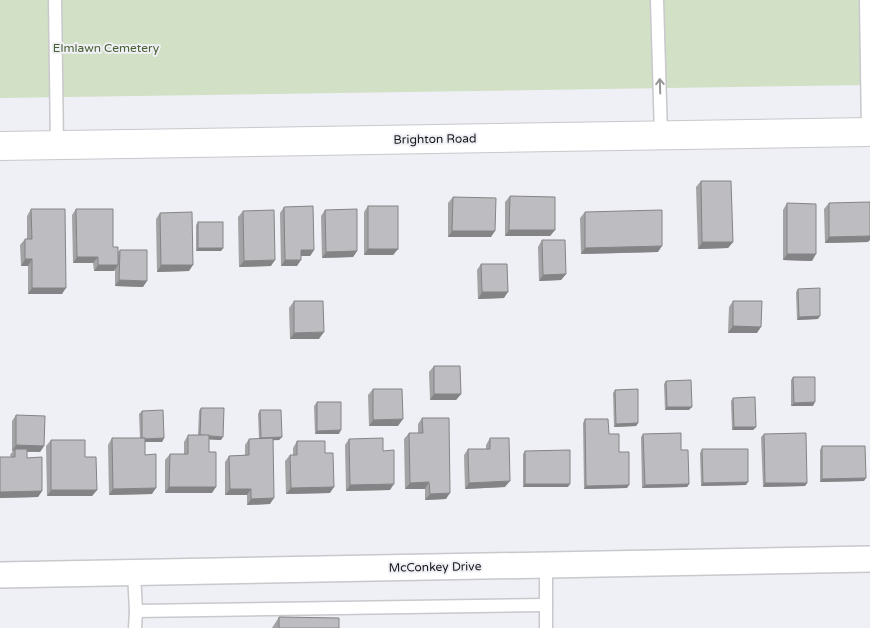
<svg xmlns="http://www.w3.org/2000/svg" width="870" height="628" viewBox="0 0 870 628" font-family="'Varela Round',sans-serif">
<rect width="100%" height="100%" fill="#eff0f5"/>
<path fill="#d2e0c6" d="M0 0H870V85L0 98Z"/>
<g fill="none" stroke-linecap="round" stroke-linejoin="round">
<defs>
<g id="service">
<path d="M55 0 57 145"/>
<path d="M657 0 661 135"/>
<path d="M866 0 868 132"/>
<path d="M546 565V628"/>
<path d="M134 573 136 611 546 605"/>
<path d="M135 628 136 611"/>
</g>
<path id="minor" d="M0 575 870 559"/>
<path id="tertiary" d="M0 146 870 132"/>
</defs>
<use href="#service" stroke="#c8c8cd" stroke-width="15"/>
<use href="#minor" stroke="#c8c8cd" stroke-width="28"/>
<use href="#tertiary" stroke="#c8c8cd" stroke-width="30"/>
<use href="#service" stroke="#fff" stroke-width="12"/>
<use href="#minor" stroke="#fff" stroke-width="25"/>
<use href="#tertiary" stroke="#fff" stroke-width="28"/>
</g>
<g fill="#a3a2a5">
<path d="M701 181 733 242 728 248 698 249 696 187Z"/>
<path d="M510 196 555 230 550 236H505V202Z"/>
<path d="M453 197 491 237H448V203Z"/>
<path d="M787 203 812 261 783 260V210Z"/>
<path d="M829 203 868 242 825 243 824 209Z"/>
<path d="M368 206 398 249 393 255H364V212Z"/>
<path d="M284 207 314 250 310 256H301L297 266H281L280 213Z"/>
<path d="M31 209 62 294H28V266H21L20 245 25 239H27V216Z"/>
<path d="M76 209 118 252 120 250 143 287 115 286V269L114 271H94L93 263H73L72 215Z"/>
<path d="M325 210 357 251 353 257 322 258 321 216Z"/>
<path d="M243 211 271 266 239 267 238 217Z"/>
<path d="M585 212 658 252 581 254 580 218Z"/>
<path d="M160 213 189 271 157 272 156 219Z"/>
<path d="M198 222 223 248 221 251H196V225Z"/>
<path d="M542 240 566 274 561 280 539 281 538 247Z"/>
<path d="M481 264 504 298 478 299 477 270Z"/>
<path d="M798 289 818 319 797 320 796 292Z"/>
<path d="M294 301 319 339H290L289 308Z"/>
<path d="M733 301 757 333H728L729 307Z"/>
<path d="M434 366 461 394 456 400H430L429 372Z"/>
<path d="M793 377 813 406H791V380Z"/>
<path d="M666 381 689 410H665L664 384Z"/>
<path d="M373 389 398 426H369L368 395Z"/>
<path d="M615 390 638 423 636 426 614 427 613 393Z"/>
<path d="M733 398 756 427 753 430H732L731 401Z"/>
<path d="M317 402 339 434H315L314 406Z"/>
<path d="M201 408 221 440 209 439V452L212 493H165V460L170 454H184V442L188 435H198L199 411Z"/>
<path d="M260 410 282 437 279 440H273L270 504 247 505V495H225V462L229 456 245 455V445L249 439H259L258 414Z"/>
<path d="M142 411 164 438 162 442H145V455L152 494 109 495 108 445 112 438H140L139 414Z"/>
<path d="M16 415 44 446 40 452H27V458L42 491 38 497 0 498V457H11L10 455 13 451H12V421Z"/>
<path d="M422 418 446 499 425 500V489H405L404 439 409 433H418V424Z"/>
<path d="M585 419 609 434 627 488 584 489 583 423Z"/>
<path d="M643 434 681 450 689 484 687 487 642 488 641 437Z"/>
<path d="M764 434 807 483 805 486 763 487 761 437Z"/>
<path d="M490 438 505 487 465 489 464 455 468 449H486V445Z"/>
<path d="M349 439 383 451 390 490 346 491 345 445Z"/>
<path d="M51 440 97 490 92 496H47L46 446Z"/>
<path d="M297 441 325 453 330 493 286 494 285 461 290 455H293V448Z"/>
<path d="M822 446 864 481 820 482V450Z"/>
<path d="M702 449 746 485 701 486 700 453Z"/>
<path d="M525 451 568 487H523V454Z"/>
<path d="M279 617 339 628H272Z"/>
</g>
<g fill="#848486">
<path d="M509 230H555L550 236H505Z"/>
<path d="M452 231H495L491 237H448Z"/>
<path d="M870 236V240L868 242 825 243 829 237Z"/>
<path d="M702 242H733L728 248 698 249Z"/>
<path d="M662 246 658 252 581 254 585 248Z"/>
<path d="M198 248H223L221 251H196Z"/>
<path d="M368 249H398L393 255H364Z"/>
<path d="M301 250H314L310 256H297Z"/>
<path d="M357 251 353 257 322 258 326 252Z"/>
<path d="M787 254H816L812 261 783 260Z"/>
<path d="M77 257H98L93 263H73Z"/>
<path d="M25 259H32L28 266H21Z"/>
<path d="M275 260 271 266 239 267 244 261Z"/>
<path d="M285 260H301L297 266H281Z"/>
<path d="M98 265H118L114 271H94Z"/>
<path d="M161 265H193L189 271 157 272Z"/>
<path d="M566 274 561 280 539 281 543 275Z"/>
<path d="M119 280 147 281 143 287 115 286Z"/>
<path d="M32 288H66L62 294H28Z"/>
<path d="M482 292H508L504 298 478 299Z"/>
<path d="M820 316 818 319 797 320 799 317Z"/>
<path d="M733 326 761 327 757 333H728Z"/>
<path d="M324 332 319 339H290L294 333Z"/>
<path d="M434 394H461L456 400H430Z"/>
<path d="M815 402 813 406H791L794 403Z"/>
<path d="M667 407H692L689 410H665Z"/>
<path d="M403 419 398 426H369L373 420Z"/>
<path d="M638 423 636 426 614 427 616 424Z"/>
<path d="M734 427H756L753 430H732Z"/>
<path d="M341 430 339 434H315L317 431Z"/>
<path d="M200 436 223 437 221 440 198 439Z"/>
<path d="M282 437 279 440 259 441 261 438Z"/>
<path d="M164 438 162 442H140L142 439Z"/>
<path d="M16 445 44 446 40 452 15 451V449L13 451H12Z"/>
<path d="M866 478 864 481 820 482 822 479Z"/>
<path d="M510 481 505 487 465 489 469 483Z"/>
<path d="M429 482 425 489H405L410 483Z"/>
<path d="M748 482 746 485 701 486 703 483Z"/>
<path d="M765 483H807L805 486 763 487Z"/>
<path d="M394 484 390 490 346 491 350 485Z"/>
<path d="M525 484H570L568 487H523Z"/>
<path d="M689 484 687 487 642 488 645 485Z"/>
<path d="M629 485 627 488 584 489 586 486Z"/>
<path d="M169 487H216L212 493H165Z"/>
<path d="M334 487 330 493 286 494 291 488Z"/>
<path d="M156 488 152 494 109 495 113 489Z"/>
<path d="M230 489H251L247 495H225Z"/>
<path d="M51 490H97L92 496H47Z"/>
<path d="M42 491 38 497 0 498V492Z"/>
<path d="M450 493 446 499 425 500 430 494Z"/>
<path d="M274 498 270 504 247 505 251 499Z"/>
</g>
<g fill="#bdbcc0" stroke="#848486">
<path d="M701 181H731L733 242H702Z"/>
<path d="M510 196 555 197V230H509Z"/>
<path d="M453 197 496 198 495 231H452Z"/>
<path d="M870 202V236L829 237V203Z"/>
<path d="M787 203 816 204V254H787Z"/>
<path d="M313 206 314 250H301V260H285L284 207Z"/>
<rect x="368" y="206" width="30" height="43"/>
<path d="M31 209H65L66 288H32V259H25V239H32Z"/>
<path d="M76 209H113V247H118V265H98V257H77Z"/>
<path d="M357 209V251L326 252 325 210Z"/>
<path d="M274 210 275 260 244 261 243 211Z"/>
<path d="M662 210V246L585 248V212Z"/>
<path d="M192 212 193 265H161L160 213Z"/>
<rect x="198" y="222" width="25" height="26"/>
<path d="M542 240H565L566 274 543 275Z"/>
<path d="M120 250H147V281L119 280Z"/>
<path d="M481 264H507L508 292H482Z"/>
<path d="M820 288V316L799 317 798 289Z"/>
<path d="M294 301H323L324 332 294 333Z"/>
<path d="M733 301H762L761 327 733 326Z"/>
<path d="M434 366H460L461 394H434Z"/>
<path d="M793 377H815V402L794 403Z"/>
<path d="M691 380 692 407H667L666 381Z"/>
<path d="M373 389H402L403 419 373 420Z"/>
<path d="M638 389V423L616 424 615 390Z"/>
<path d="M755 397 756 427H734L733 398Z"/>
<path d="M317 402H341V430L317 431Z"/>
<path d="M201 408H224L223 437 200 435Z"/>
<path d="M163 410 164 438 145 439V438H142V411Z"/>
<path d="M260 410H281L282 437 261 438Z"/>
<path d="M16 415 45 416 44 446 16 445Z"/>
<path d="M422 418H449L450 493 430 494 429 482 410 483 409 433H423Z"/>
<path d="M585 419H608L609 434H619V452H629V485L586 486Z"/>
<path d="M681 433V450H688L689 484 645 485 643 434Z"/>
<path d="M806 433 807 483H765L764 434Z"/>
<path d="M188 435H209V452H216V487H169L170 454H188Z"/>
<path d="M112 438H145V455L156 454V488L113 489Z"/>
<path d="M273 438 274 498 251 499V489H230L229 456 249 455V439Z"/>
<path d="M383 438V451L394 450V484L350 485 349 439Z"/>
<path d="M490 438H509L510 481 469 483 468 449H490Z"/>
<path d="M51 440H85V457H96L97 490H51Z"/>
<path d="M297 441H325V453H333L334 487 291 488 290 455H297Z"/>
<path d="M822 446H865L866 478 822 479Z"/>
<path d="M15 449H27V458L42 457V491L0 492V457H15Z"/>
<path d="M702 449H748V482L703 483Z"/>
<path d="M570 450V484H525V451Z"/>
<path d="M279 617 339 618V628H279Z"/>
</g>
<defs><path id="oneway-shaft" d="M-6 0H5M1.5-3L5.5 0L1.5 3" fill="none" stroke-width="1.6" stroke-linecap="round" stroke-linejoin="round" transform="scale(1.25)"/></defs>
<use stroke="#979798" href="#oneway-shaft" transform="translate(660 86) rotate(-92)"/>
<g text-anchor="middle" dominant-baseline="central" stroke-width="4" stroke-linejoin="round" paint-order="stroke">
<g font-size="12" fill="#486031" stroke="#eff0f5">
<text x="106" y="48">Elmlawn Cemetery</text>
</g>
<g font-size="12" fill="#171719" stroke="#eff0f5">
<text transform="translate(435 139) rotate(-1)">Brighton Road</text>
<text transform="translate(435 567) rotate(-1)">McConkey Drive</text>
</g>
</g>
</svg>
